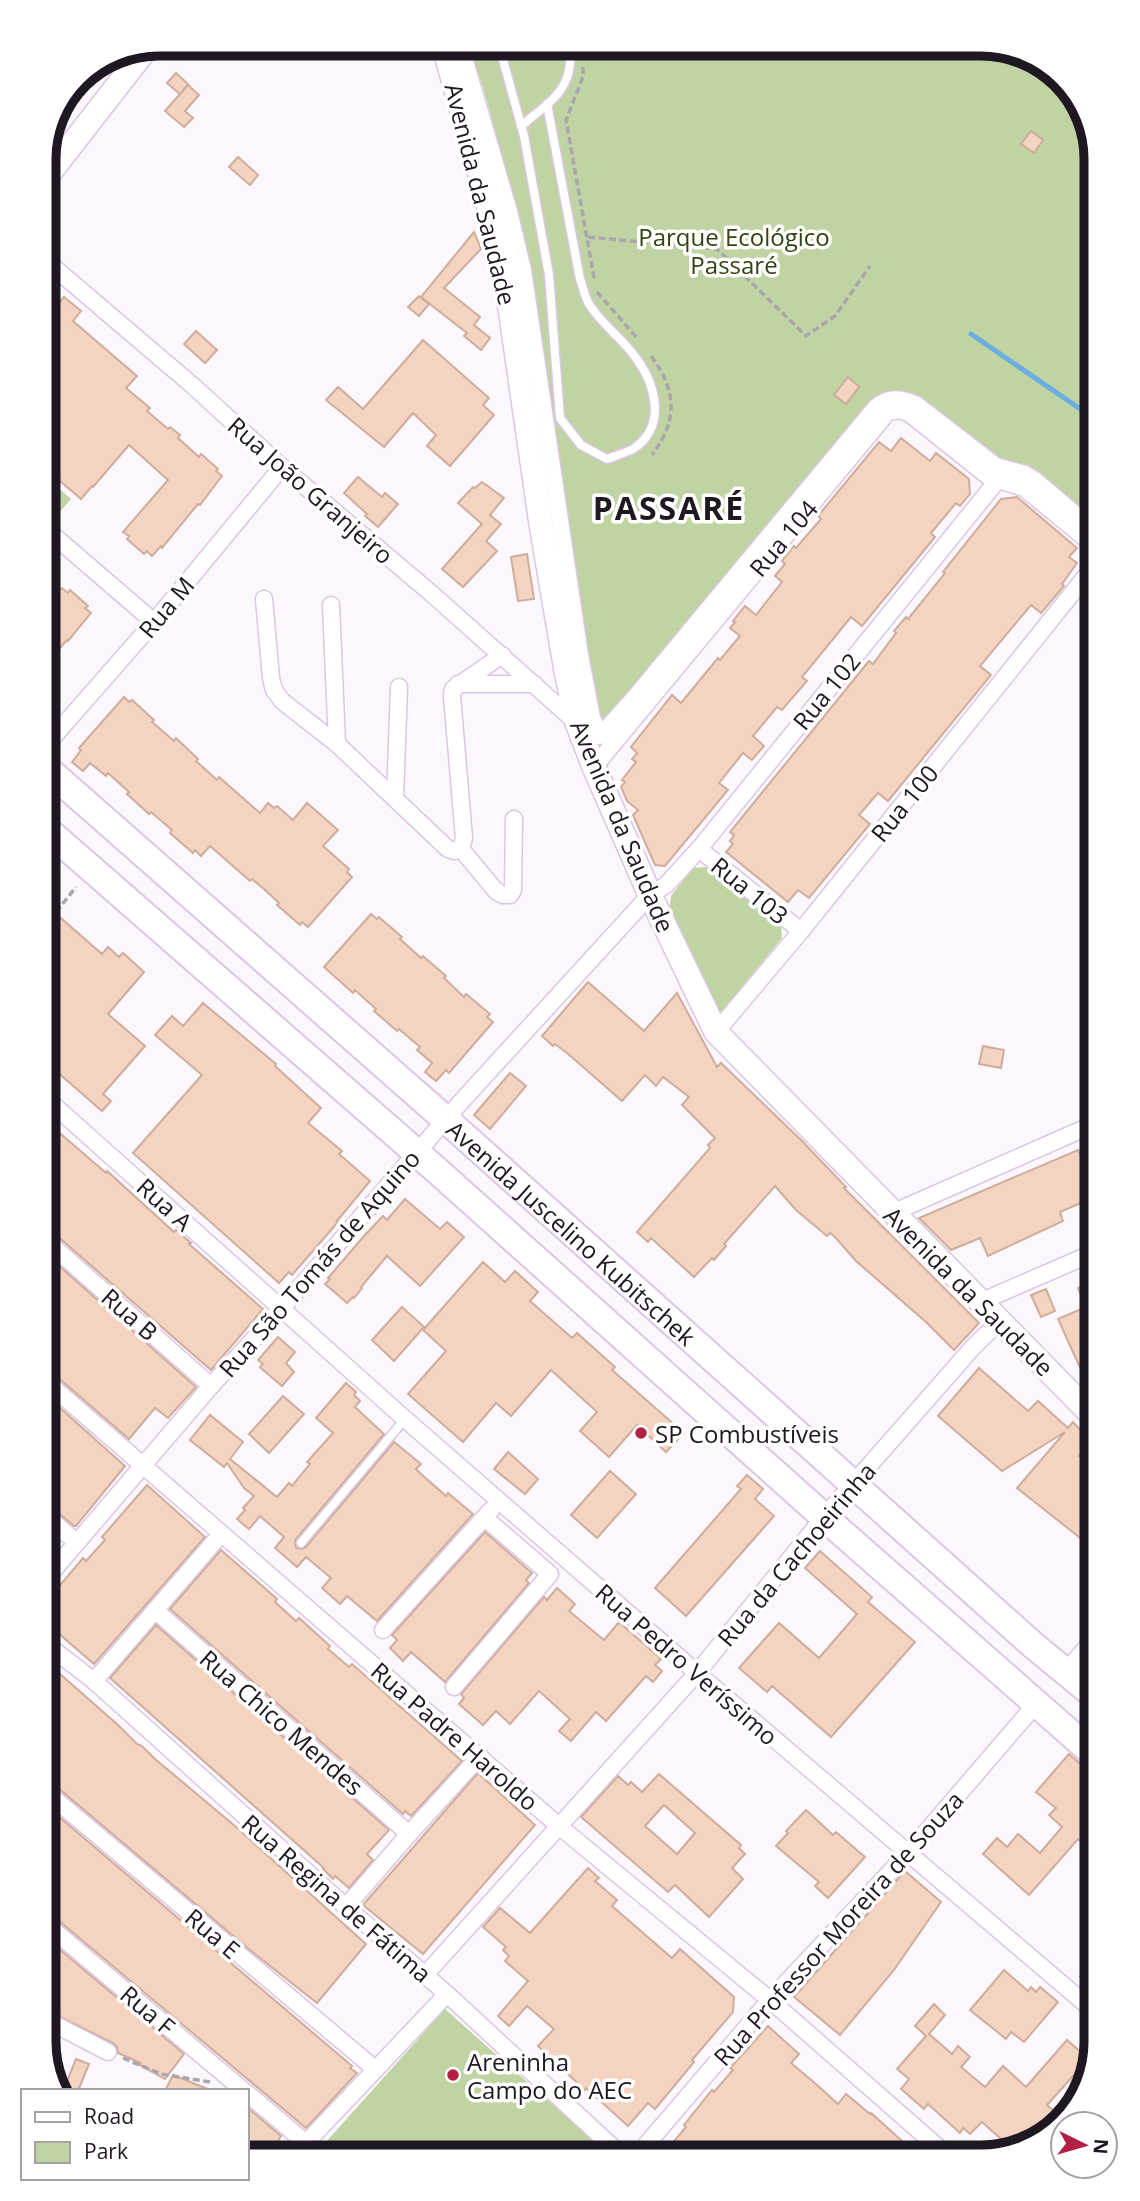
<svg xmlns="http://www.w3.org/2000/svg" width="1140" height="2201" viewBox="0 0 1140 2201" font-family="'Open Sans',sans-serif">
<rect width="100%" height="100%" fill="#fbf7fc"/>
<g fill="#c0d3a3">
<path d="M467 44H989L1051 67 1088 115 1089 516 1002 461 912 396 902 392 889 393 602 726 577 592 527 258 509 181 483 87Z"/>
<path d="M45 476 71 499 57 515 46 505Z"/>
<path d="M708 867 781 927 782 938 722 1011 712 1010 669 911 671 896 693 868Z"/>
<path d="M445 2009 607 2153 343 2155 326 2142Z"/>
</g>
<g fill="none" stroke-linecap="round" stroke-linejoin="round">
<path stroke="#6baedf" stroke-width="5" d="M971 334 1089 415"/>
</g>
<g fill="#f5d3c1" stroke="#cead9c" stroke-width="2" fill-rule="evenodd">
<path d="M176 73 188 84 181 93 188 85 199 95 185 111 193 118 184 127 165 111 180 94 167 83Z"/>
<path d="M1031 131 1043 140 1034 153 1021 144Z"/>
<path d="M238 157 258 175 250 185 229 167Z"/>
<path d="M474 232 481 249 444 288 480 317 474 325 490 338 481 350 464 336 467 333 421 297Z"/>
<path d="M419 296 429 304 419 316 408 307Z"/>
<path d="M64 297 81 311 73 321 137 376 126 388 150 408 147 411 168 429 170 427 180 435 178 438 199 457 201 454 218 469 216 471 222 476 200 505 198 504 162 548 161 546 152 556 147 551 144 554 127 539 129 536 123 532 168 480 129 445 93 487 92 486 81 499 45 468V322Z"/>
<path d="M196 331 217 350 205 363 184 344Z"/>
<path d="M423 340 489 398 483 405 494 415 450 466 427 446 436 435 413 413 384 447 326 400 338 387 363 409Z"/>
<path d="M848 377 859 387 846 404 834 395Z"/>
<path d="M901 438 930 461 936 453 969 479 970 494 960 506 956 503 931 533 935 537 862 626 851 617 802 677 807 681 782 710 777 707 753 736 764 746 752 760 743 753 719 783 728 790 665 866 655 865 633 815 638 810 627 801 621 787 625 782 622 780 636 762 632 759 637 753 631 747 672 695 681 703 718 658 720 660 740 636 730 628 735 622 733 621 745 606 756 615 782 582 775 576 785 564 782 561 794 546 796 548 821 519 818 516 879 442 891 451Z"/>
<path d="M358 477 382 497 385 493 398 504 378 527 365 516 367 514 344 493Z"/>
<path d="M482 482 504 498 490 515 501 524 486 541 497 551 463 587 442 569 482 524 458 503 473 487 475 488Z"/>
<path d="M1017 497 1077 548 1069 557 1077 563 1062 584 1064 586 1041 613 1031 605 980 666 991 675 888 801 878 793 859 815 870 824 809 898 798 890 788 902 726 852 733 844 730 841 734 835 730 832 869 661 873 664 896 633 894 631 906 617 908 619 921 603 945 573 943 572 1001 499Z"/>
<path d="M527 554 534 599 518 601 511 557Z"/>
<path d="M62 588 68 593 70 590 88 606 85 608 91 613 68 641 67 640 46 664V604Z"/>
<path d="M124 697 129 702 132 700 154 720 152 722 174 741 176 738 198 759 196 761 217 780 219 777 260 813 268 803 274 808 277 806 293 820 307 803 338 830 323 846 349 869 347 872 352 877 308 927 302 922 300 925 277 905 279 903 264 889 252 879 250 881 210 846 201 856 195 850 193 853 170 833 172 830 151 812 149 814 127 794 129 792 108 773 106 776 90 763 83 771 72 762 81 750 79 748Z"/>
<path d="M47 906 102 954 108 947 119 957 123 953 144 972 108 1014 145 1046 103 1094 111 1101 102 1111 48 1064Z"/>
<path d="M371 914 377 919 379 917 402 937 400 939 421 958 423 956 446 976 444 978 464 997 466 994 490 1014 487 1017 493 1022 449 1073 446 1070 436 1081 425 1072 432 1063 417 1050 420 1047 399 1029 397 1031 374 1011 376 1009 355 990 353 993 324 967Z"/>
<path d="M588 982 644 1031 677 993 717 1067 721 1063 802 1141 846 1187 844 1188 979 1323 954 1350 926 1322 856 1261 835 1237 830 1233 827 1236 796 1210 775 1186 724 1244 726 1246 714 1260 712 1258 694 1277 651 1238 648 1242 637 1232 710 1148 708 1145 715 1138 682 1105 689 1097 663 1077 656 1086 645 1075 622 1101 567 1053 555 1044 553 1046 542 1036Z"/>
<path d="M203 1003 276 1064 275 1066 321 1108 308 1123 342 1151 339 1154 370 1181 337 1221 338 1222 292 1275 289 1272 279 1283 133 1153 202 1075 155 1035 172 1016 183 1026Z"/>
<path d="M983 1046 1004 1050 1001 1068 979 1064Z"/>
<path d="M510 1073 526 1086 490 1129 474 1115Z"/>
<path d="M48 1123 106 1173 107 1171 174 1232 176 1230 191 1243 189 1244 263 1309 211 1370 56 1235 49 1233Z"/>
<path d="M1078 1150 1081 1157 1092 1152V1198L1060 1212 1063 1221 988 1256 980 1238 951 1250 919 1218Z"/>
<path d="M405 1199 440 1229 447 1222 464 1237 420 1286 387 1256 361 1287 362 1288 354 1298 353 1297 347 1303 325 1284 330 1279 328 1278 364 1236 383 1216 387 1220Z"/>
<path d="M49 1257 196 1387 168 1418 155 1408 129 1439 56 1376 49 1374Z"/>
<path d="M483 1262 505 1282 515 1271 538 1292 530 1301 572 1338 577 1333 615 1367 612 1370 684 1433 666 1452 637 1425 609 1457 580 1431 597 1412 551 1370 511 1416 496 1403 463 1442 408 1394 446 1351 423 1330Z"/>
<path d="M1093 1282V1396L1058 1319 1086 1307 1078 1288Z"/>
<path d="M1046 1289 1055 1311 1041 1317 1031 1295Z"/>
<path d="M402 1307 424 1327 394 1361 372 1340Z"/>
<path d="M278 1337 295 1352 286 1363 294 1372 282 1386 262 1369 260 1367 263 1364 258 1360Z"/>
<path d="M979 1368 1028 1411 1038 1401 1068 1428 1073 1422 1089 1439 1087 1444 1088 1445 1079 1456 1094 1470V1552L1079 1537 1017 1488 1065 1432 1002 1471 938 1416Z"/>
<path d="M346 1383 356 1392 354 1395 360 1401 355 1407 384 1434 296 1539 295 1543 296 1548 301 1549 306 1547 394 1442 421 1464 416 1469 421 1474 446 1496 448 1493 473 1514 377 1621 347 1596 340 1604 322 1588 331 1578 306 1557 297 1567 275 1548 284 1537 260 1516 249 1529 237 1519 245 1510 243 1508 254 1496 244 1488 227 1463 224 1467 190 1440 210 1415 243 1442 230 1459 277 1497 289 1483 292 1486 310 1464 307 1462 333 1433 316 1418Z"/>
<path d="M283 1396 304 1414 269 1453 249 1434Z"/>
<path d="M49 1398 125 1466 76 1526H74L56 1511 50 1509Z"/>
<path d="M508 1452 538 1479 525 1494 494 1469Z"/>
<path d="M610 1471 636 1494 597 1538 571 1515Z"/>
<path d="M747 1475 763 1489 755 1499 774 1516 686 1616 655 1588 741 1489 737 1486Z"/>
<path d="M147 1485 205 1537 94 1664 50 1626V1597L83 1558 86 1561 105 1540 102 1537Z"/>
<path d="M485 1532 532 1573 526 1580 529 1583 445 1682 411 1652 403 1661 390 1648 397 1640 392 1635Z"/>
<path d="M221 1550 277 1599 275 1602 296 1621 299 1618 330 1646 328 1649 349 1667 352 1664 462 1761 411 1816 405 1811 403 1814 170 1609Z"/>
<path d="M820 1551 872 1597 868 1602 915 1642 831 1737 772 1686 767 1692 739 1668 779 1623 819 1658 857 1614 805 1568Z"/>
<path d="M557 1588 575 1604 569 1611 604 1640 619 1622 661 1659 655 1665 662 1671 653 1682 646 1676 606 1721 596 1712 571 1741 559 1731 570 1719 539 1691 510 1724 496 1711 483 1725 459 1704 464 1698 461 1694 544 1597 547 1600Z"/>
<path d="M156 1625 389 1830 367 1854 373 1860 349 1888 335 1876 333 1879 323 1869 324 1868 110 1678Z"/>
<path d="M51 1666 118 1725 137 1744 142 1746 155 1759 235 1826 366 1944 317 2003 250 1950 58 1788 51 1786Z"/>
<path d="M1069 1754 1095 1777V1835L1087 1846 1078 1839 1029 1895 983 1854 997 1838 1007 1847 1018 1834 1040 1853 1062 1827 1049 1815 1056 1808 1036 1792Z"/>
<path d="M478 1773 535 1825 423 1954 363 1905Z"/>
<path d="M659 1774 741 1845 739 1848 745 1854 732 1868 743 1879 709 1917 675 1885 668 1892 581 1817 618 1776 628 1785 631 1782 642 1792ZM664 1805 695 1833 677 1854 645 1826Z"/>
<path d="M51 1810 352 2066 350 2068 357 2073 306 2128 59 1921 52 1919Z"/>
<path d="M806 1810 833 1835 836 1832 865 1857 828 1898 815 1886 819 1882 776 1846 788 1833 786 1831Z"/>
<path d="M588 1868 599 1878 595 1881 617 1900 612 1906 672 1958 680 1949 734 1997 733 2012 692 2060 694 2062 675 2085 655 2109 648 2103 628 2126 586 2088 585 2090 538 2046 554 2029 527 2006 509 2026 498 2016 528 1981 505 1961 509 1956 503 1950 506 1947 483 1927 500 1908 530 1933Z"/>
<path d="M905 1871 941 1902 894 1970 840 2035 794 1997Z"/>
<path d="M52 1943 184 2054 165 2079 140 2065 141 2063 118 2053 117 2047 113 2043 52 2013Z"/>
<path d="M1096 1959V1990L1080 1977Z"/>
<path d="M1004 1970 1028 1991 1031 1987 1036 1992 1040 1987 1058 2002 1024 2042 1011 2032 1006 2039 970 2010Z"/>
<path d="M934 2004 945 2015 929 2034 952 2054 958 2046 970 2057 961 2067 985 2087 1003 2066 1026 2087 1067 2040 1091 2061 1084 2084 1074 2075 1047 2105 1059 2116 1048 2129 1025 2149H1012L982 2122 970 2134 963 2128 960 2133 928 2104 924 2109 901 2089 909 2079 897 2069 926 2036 915 2026Z"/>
<path d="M768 2026 799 2054 791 2063 817 2085 838 2104 846 2094 870 2114 871 2113 912 2150 665 2152 686 2127 684 2125 712 2090 714 2092 733 2070 730 2068Z"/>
<path d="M76 2059 89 2064 78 2091H63Z"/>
<path d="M173 2075 210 2090V2091H165Z"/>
<path d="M247 2107 281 2136 269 2156H247Z"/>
</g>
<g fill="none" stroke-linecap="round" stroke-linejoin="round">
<defs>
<g id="lane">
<path d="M496 44 503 60 524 136 549 275 560 418 581 445 607 459C615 456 625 453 633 449 667 427 656 385 636 358 622 338 602 325 589 304 585 297 583 287 580 279L547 104"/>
<path d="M521 126C552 100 576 88 569 44"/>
<path d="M301 1543 405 1419"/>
</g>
<g id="street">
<path d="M460 44 509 211 523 270 580 655 592 718 600 736 635 697 876 407C889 396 903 398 917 405L996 466 1025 474 1035 480 1089 526"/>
<path d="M1004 50 1060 79"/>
<path d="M44 259 192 385 282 467 432 594 577 723"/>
<path d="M46 529 154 622"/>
<path d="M264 599 271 678 274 690 282 701 337 744 448 849 455 851 461 849 464 838 452 696 453 689 502 655"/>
<path d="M331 605 337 744"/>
<path d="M458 684H534"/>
<path d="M47 744 154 622 282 467"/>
<path d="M594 767 888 412 901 410 910 414 989 477 1024 488 1090 542"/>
<path d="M395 798 399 687"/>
<path d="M461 849 496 891 503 895H510L513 890 514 819"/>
<path d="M699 849 801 931"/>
<path d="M716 1032 801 931 1090 571"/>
<path d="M48 1100 405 1419 697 1673 1096 2013"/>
<path d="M892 1213 1092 1125"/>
<path d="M49 1243 211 1386"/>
<path d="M980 1302 1093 1253"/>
<path d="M49 1384 560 1827 770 2000 940 2149"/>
<path d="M50 1519 76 1542"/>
<path d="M50 1574 211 1386 282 1308 459 1104 650 895 666 885 699 849 997 481"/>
<path d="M155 1610 409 1834"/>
<path d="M383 1630 491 1510"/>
<path d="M50 1647 94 1681 346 1907 447 1994 619 2153"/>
<path d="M1066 1671 1094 1639"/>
<path d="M94 1681 221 1534"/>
<path d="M454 1687 550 1574 485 1518"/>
<path d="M51 1796 375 2069"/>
<path d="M346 1907 409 1834 480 1756"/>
<path d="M52 1929 244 2091"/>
<path d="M425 1975 697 1673 824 1517 974 1346 1000 1321"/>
<path d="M52 2023 108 2052"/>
<path d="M247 2093 320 2155"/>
<path d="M640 2152 770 2000 908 1853 1036 1704"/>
<path d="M298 2156 306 2143 447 1994"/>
</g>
<g id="secondary">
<path d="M443 44 492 217 504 267 541 524 566 671 577 723 594 767 650 895 716 1032 1093 1416"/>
<path d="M44 180 146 49"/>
</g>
<g id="primary">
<path id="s1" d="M47 769 453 1126 1033 1645 1095 1696"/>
<path d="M47 830 433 1167 824 1517 1095 1755"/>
</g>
</defs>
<use href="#lane" stroke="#dcc6e3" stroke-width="11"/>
<use href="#street" stroke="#dcc6e3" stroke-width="19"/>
<use href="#secondary" stroke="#dcc6e3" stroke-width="26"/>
<use href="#primary" stroke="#dcc6e3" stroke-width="30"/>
<g stroke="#aba6ad" stroke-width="3.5" stroke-dasharray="7 3.5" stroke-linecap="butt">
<path d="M583 67V77L566 120 594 278"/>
<path d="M588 237 717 249 806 336 835 316 870 266"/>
<path d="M597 292 638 339"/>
<path d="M651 356C677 391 678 420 652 455"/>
<path d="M56 912 76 887"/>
<path d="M123 2058 161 2074 210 2082"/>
</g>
<use href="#lane" stroke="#fff" stroke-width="8"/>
<use href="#street" stroke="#fff" stroke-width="16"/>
<use href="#secondary" stroke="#fff" stroke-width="23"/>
<use href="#primary" stroke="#fff" stroke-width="26"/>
</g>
<g fill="#b32046" stroke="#fff" stroke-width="2.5">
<circle cx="641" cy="1433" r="7"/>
<circle cx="453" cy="2075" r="7"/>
</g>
<g text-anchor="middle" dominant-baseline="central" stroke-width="7" stroke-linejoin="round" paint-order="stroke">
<g font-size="24" fill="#1f1721" stroke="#fff">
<text transform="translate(481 194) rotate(76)">Avenida da Saudade</text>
<text transform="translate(311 490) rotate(41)">Rua João Granjeiro</text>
<text transform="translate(783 538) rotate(-50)">Rua 104</text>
<text transform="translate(166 607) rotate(-50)">Rua M</text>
<text transform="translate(826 691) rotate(-51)">Rua 102</text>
<text transform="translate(904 803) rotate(-51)">Rua 100</text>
<text transform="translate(623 826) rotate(67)">Avenida da Saudade</text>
<text transform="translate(750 890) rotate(39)">Rua 103</text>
<text transform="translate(165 1204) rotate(42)">Rua A</text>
<text stroke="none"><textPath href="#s1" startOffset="700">Avenida Juscelino Kubitschek</textPath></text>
<text transform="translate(319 1263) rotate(-49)">Rua São Tomás de Aquino</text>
<text transform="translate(969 1291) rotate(45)">Avenida da Saudade</text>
<text transform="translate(130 1314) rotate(41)">Rua B</text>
<text transform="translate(796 1554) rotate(-50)">Rua da Cachoeirinha</text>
<text transform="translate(687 1664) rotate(41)">Rua Pedro Veríssimo</text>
<text transform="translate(282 1722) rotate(41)">Rua Chico Mendes</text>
<text transform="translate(455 1736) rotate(41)">Rua Padre Haroldo</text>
<text transform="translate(337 1898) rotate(41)">Rua Regina de Fátima</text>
<text transform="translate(838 1928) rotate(-48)">Rua Professor Moreira de Souza</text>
<text transform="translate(213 1933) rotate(40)">Rua E</text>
<text transform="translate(148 2010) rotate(40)">Rua F</text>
</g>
<g font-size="24" fill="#33430f" stroke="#fff">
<text x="734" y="236">Parque Ecológico<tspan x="734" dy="28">Passaré</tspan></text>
</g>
<g font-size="24" fill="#1f1721" stroke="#fff" text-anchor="start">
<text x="655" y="1433">SP Combustíveis</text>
<text x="467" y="2061">Areninha<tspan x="467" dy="28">Campo do AEC</tspan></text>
</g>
<g font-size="32" font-weight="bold" letter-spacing="2" fill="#1f1721" stroke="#fff">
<text x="669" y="507">PASSARÉ</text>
</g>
</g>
<path d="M0 0H1140V2201H0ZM159 56H981A103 103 0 0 1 1084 159V2042A103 103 0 0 1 981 2145H159A103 103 0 0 1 56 2042V159A103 103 0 0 1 159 56Z" fill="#fff" fill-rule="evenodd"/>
<path fill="none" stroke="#1f1721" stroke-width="9" d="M159 56H981A103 103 0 0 1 1084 159V2042A103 103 0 0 1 981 2145H159A103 103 0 0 1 56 2042V159A103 103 0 0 1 159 56Z"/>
<rect x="21" y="2089" width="228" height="91" fill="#ffffff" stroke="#a5a2a6" stroke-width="2"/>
<rect x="35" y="2112" width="35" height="10" fill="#ffffff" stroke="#a5a2a6" stroke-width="2"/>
<text x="84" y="2124" font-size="21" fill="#1f1721">Road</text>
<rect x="35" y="2142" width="35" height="21" fill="#c0d3a3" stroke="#a5a2a6" stroke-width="2"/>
<text x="84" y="2159" font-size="21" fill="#1f1721">Park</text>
<g transform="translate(1084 2145) rotate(95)"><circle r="33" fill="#ffffff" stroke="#a5a2a6" stroke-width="2"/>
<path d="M0-5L12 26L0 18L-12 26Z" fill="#b32046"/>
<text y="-10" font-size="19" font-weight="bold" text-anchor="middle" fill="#1f1721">N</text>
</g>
</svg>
